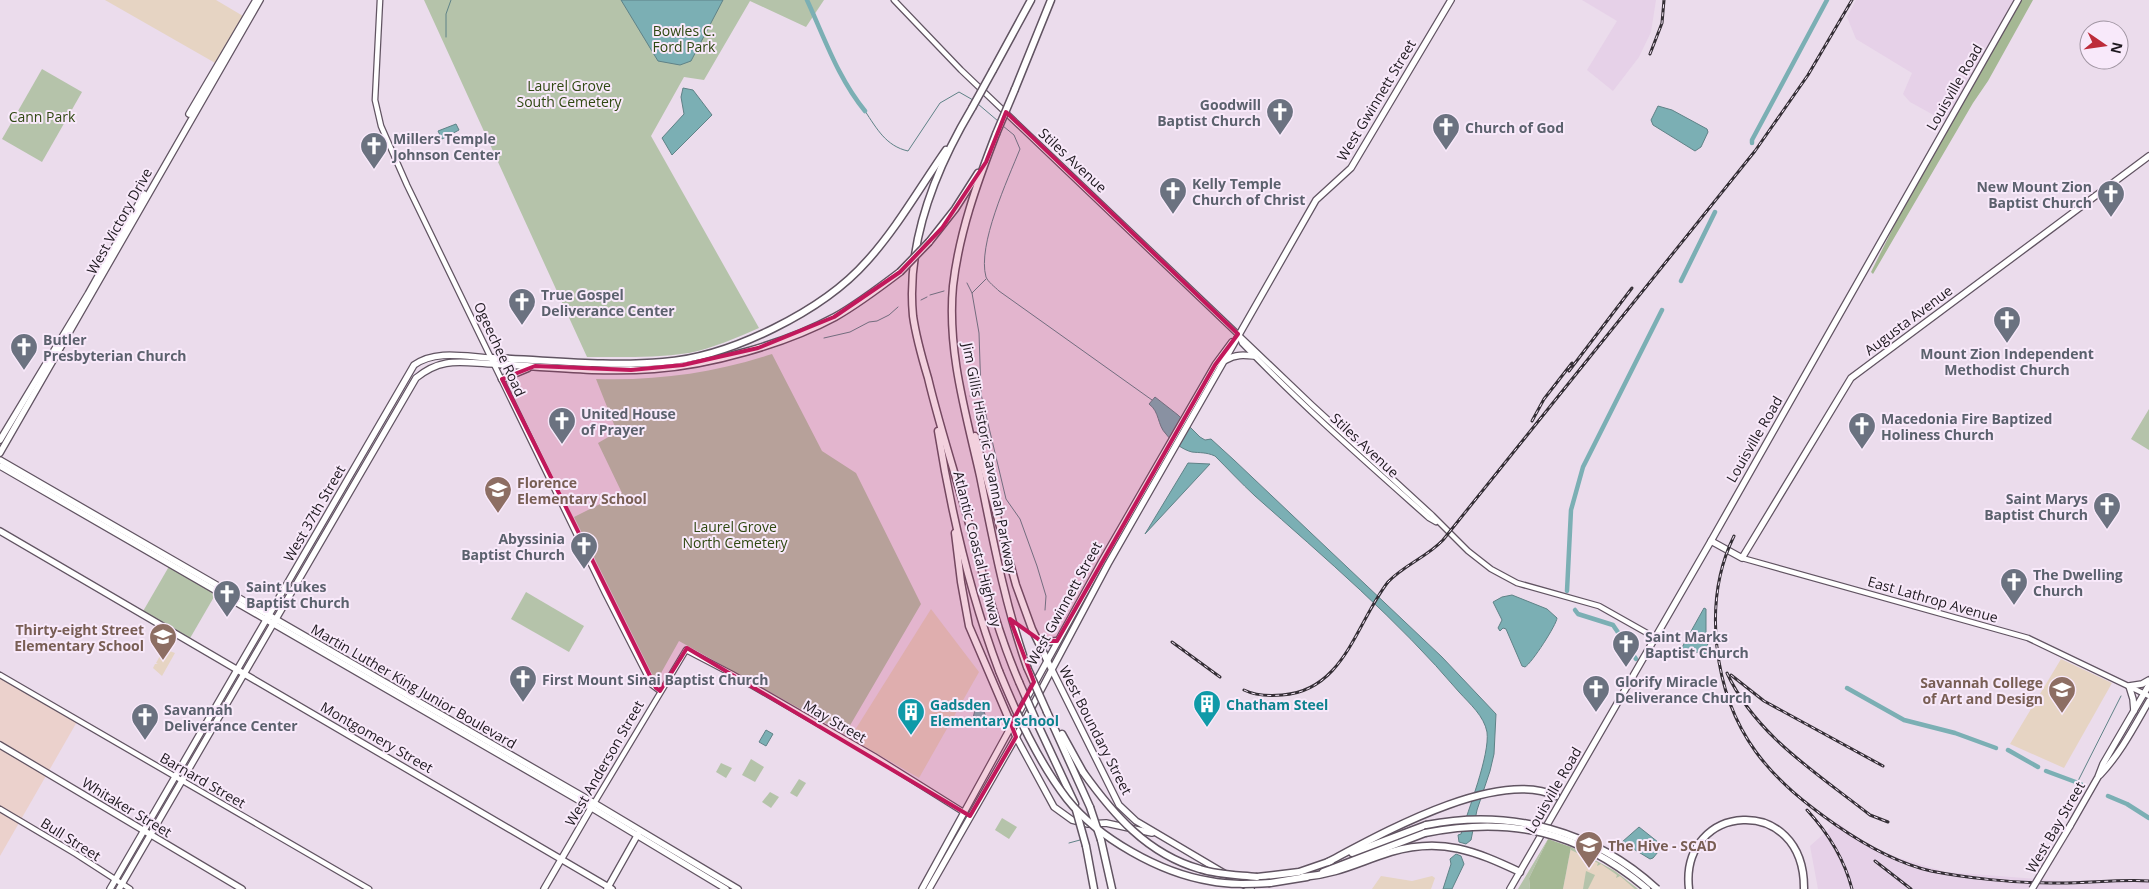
<svg xmlns="http://www.w3.org/2000/svg" width="2149" height="889" viewBox="0 0 2149 889" font-family="'Open Sans',sans-serif">
<rect width="100%" height="100%" fill="#ebdcec"/>
<path fill="#ebd1cc" d="M0 677 78 720 0 856Z"/>
<g fill="#e6d1e8">
<path d="M1582 0H1656L1651 32 1639 57 1613 91 1587 70 1617 21Z"/>
<path d="M1856 0H2018L1948 123 1910 102 1903 94 1912 73 1856 39 1847 17Z"/>
<path d="M1837 822 1857 838 1878 849 1899 858 1946 872 2062 881 2149 879V889H1818L1810 846Z"/>
</g>
<g fill="#e6d4c3">
<path d="M105 0H216L243 16 217 64Z"/>
<path d="M931 609 979 672 919 778 850 738Z"/>
<path d="M164 649 175 653 162 676 153 668 155 664H158L156 663 161 654 164 655 162 653Z"/>
<path d="M2061 659 2112 683 2064 768 2010 744Z"/>
<path d="M1571 847 1615 871 1638 889H1563Z"/>
<path d="M1381 876 1412 881 1432 876 1435 878 1431 889H1372Z"/>
</g>
<g fill="#b5c3aa">
<path d="M424 0H824L806 27 750 1 704 80 684 77 651 136 759 328C736 338 713 348 689 353 655 358 621 357 587 357Z"/>
<path d="M42 69 82 92 42 162 2 139Z"/>
<path d="M772 354 822 451 856 473 921 604 845 734 679 641 656 682 574 517 622 493 598 443 617 432 596 379C657 381 714 373 772 354Z"/>
<path d="M2149 409V450L2131 439Z"/>
<path d="M171 563 218 590 189 640 142 613Z"/>
<path d="M526 592 584 626 569 652 511 619Z"/>
<path d="M751 759 764 767 755 782 742 775Z"/>
<path d="M721 763 732 768 726 778 716 772Z"/>
<path d="M799 779 806 783 797 797 790 793Z"/>
<path d="M770 792 779 797 771 808 762 802Z"/>
<path d="M1002 818 1017 827 1009 839 995 830Z"/>
<path d="M1548 839 1529 878 1530 889H1518Z"/>
<path d="M1571 847 1615 871 1638 889H1635L1620 876 1616 878 1617 875 1601 864 1597 866 1598 863 1571 850Z"/>
<path d="M1586 871 1595 875 1588 889H1583Z"/>
</g>
<g fill="#a5b894">
<path d="M2022 0H2033L1988 81 1973 103 1873 274 1871 272 1896 222Z"/>
<path d="M1548 839 1571 847 1563 889H1530L1529 878Z"/>
</g>
<g fill="#7bafb4" stroke="#5f8287">
<path d="M621 0H723L691 61 680 65 658 61Z"/>
<path d="M683 88 693 90 712 115 672 155 662 138 684 114 681 97Z"/>
<path d="M1658 106 1672 110 1707 129 1708 132 1701 147 1695 151 1653 125 1651 120Z"/>
<path d="M456 124 459 130 442 139 438 131Z"/>
<path d="M1155 397 1178 415 1200 437 1205 440 1211 439 1234 460 1442 657 1496 714 1494 754 1490 771 1477 810 1471 840 1466 844 1459 842 1458 835 1461 834C1468 810 1490 755 1487 732 1484 716 1470 704 1459 692 1398 620 1325 558 1255 496 1241 483 1228 469 1215 456 1206 452 1200 453 1192 452 1183 450 1171 441 1166 434 1157 425 1160 412 1149 404Z"/>
<path d="M1188 463 1210 464 1145 534Z"/>
<path d="M1512 595 1547 609 1557 618C1557 624 1532 663 1525 667L1522 666 1506 629 1503 628 1500 631 1498 628 1502 620 1493 602 1502 597Z"/>
<path d="M1704 608 1706 609V636L1709 652 1707 654 1690 651 1681 654 1680 651Z"/>
<path d="M981 704 988 722 987 728 975 722 973 718 975 710Z"/>
<path d="M766 730 773 734 766 746 759 742Z"/>
<path d="M1639 827 1663 846 1653 858 1650 859 1622 842Z"/>
<path d="M1456 854 1461 856 1464 864 1452 889H1443L1451 864 1450 859Z"/>
</g>
<g fill="none" stroke-linecap="round" stroke-linejoin="round">
<g stroke="#5f8287" stroke-width="1">
<path d="M446 37V14L451 0"/>
<path d="M978 104 998 121"/>
<path d="M865 111C877 129 886 146 908 151L940 103 959 92 973 100"/>
<path d="M1003 126 1014 135 1020 149C1008 179 977 245 986 277 988 282 995 287 999 291L1152 400"/>
<path d="M986 279 972 293 979 333 981 394 1006 499 1020 519 1037 566 1046 596 1045 610"/>
<path d="M967 283 972 293"/>
<path d="M930 295 944 291"/>
<path d="M921 300 927 297"/>
<path d="M824 338 850 332 869 322 877 321 889 315 898 307"/>
<path d="M970 396 976 395"/>
<path d="M975 416 979 415"/>
<path d="M979 434 987 432"/>
<path d="M991 482 997 480"/>
<path d="M2077 783 2121 696"/>
<path d="M1069 843 1080 840"/>
</g>
<g stroke="#7bafb4" stroke-width="4.5">
<path d="M807 0C825 39 838 78 865 111"/>
<path d="M1752 143V140L1827 0"/>
<path d="M1681 281 1715 212"/>
<path d="M1567 591 1571 510 1583 467 1662 310"/>
<path d="M1575 610 1578 614 1613 625 1636 659"/>
<path d="M1847 688 1904 720 1955 733 1996 748"/>
<path d="M2008 750 2038 767"/>
<path d="M2046 771 2081 784"/>
<path d="M2108 796 2127 804 2149 818"/>
</g>
<defs>
<g id="minor">
<path d="M380 0 375 100 381 126 407 185 605 593 652 685 660 691"/>
<path d="M894 0 961 70 1312 405 1432 515 1468 551 1491 569 1517 583 1599 606 1654 637"/>
<path d="M1239 335 1242 343C1301 405 1365 461 1429 518L1436 522"/>
<path d="M1742 558 2028 638 2149 696"/>
<path d="M0 675 369 889"/>
<path d="M593 805 686 650 732 674 874 756 965 813"/>
<path d="M0 809 76 854 130 889"/>
</g>
<g id="major">
<path d="M189 114 256 0"/>
<path d="M1226 360C1236 354 1244 355 1255 356"/>
<path d="M0 440 88 294 144 194"/>
<path d="M0 453 260 0"/>
<path d="M0 460 589 800 738 889"/>
<path d="M0 466 587 805 726 889"/>
<path d="M0 531 612 889"/>
<path d="M1711 541 1742 558 1851 378 2149 156"/>
<path d="M1047 660 1119 805 1136 821 1251 889"/>
<path d="M2134 711 2133 699 2129 686 2142 684 2149 680"/>
<path d="M1011 724 1016 737 1054 807 1072 820 1088 824 1106 823 1152 833"/>
<path d="M0 745 242 889"/>
<path d="M2100 775C2120 754 2134 727 2149 701"/>
<path d="M2070 826 2098 777 2103 764 2149 685"/>
<path d="M110 889 414 365C436 349 467 357 492 358"/>
<path d="M119 889 416 378C443 356 462 363 495 364"/>
<path d="M544 889 591 808"/>
<path d="M607 889 638 834"/>
<path d="M922 889 1102 561 1215 365 1232 342"/>
<path d="M929 889 1016 737 1108 564 1316 200 1351 168 1451 0"/>
<path d="M1510 889 1711 541 2018 0"/>
</g>
<g id="highway">
<path d="M993 70 1031 0"/>
<path d="M1015 89 1051 0"/>
<path d="M972 108C935 170 906 242 913 316 916 337 922 358 928 378 938 420 951 461 963 502 980 562 994 624 1019 682"/>
<path d="M996 134C977 183 959 233 953 286 947 351 966 414 980 476 993 540 1005 605 1027 667"/>
<path d="M929 242 955 209 978 173"/>
<path d="M492 358C549 360 606 367 663 362 730 357 823 311 867 261 897 228 920 187 946 150"/>
<path d="M495 364C547 367 601 373 654 369 710 365 785 344 835 317 858 304 879 288 900 272"/>
<path d="M502 379 528 368"/>
<path d="M938 431C951 512 970 594 999 671"/>
<path d="M975 436 1016 585 1032 629 1047 660"/>
<path d="M955 533 961 582 969 626 1011 724"/>
<path d="M1037 638 1045 642 1057 641"/>
<path d="M1047 712 1090 807"/>
<path d="M1038 725 1075 804"/>
<path d="M1062 734 1083 772"/>
<path d="M1101 840 1112 889"/>
<path d="M1086 846 1094 889"/>
<path d="M1352 853 1426 825"/>
<path d="M1328 862C1381 834 1497 768 1556 796"/>
<path d="M1323 872 1425 833"/>
<path d="M1257 877 1299 872 1331 861"/>
<path d="M1303 877C1338 874 1359 862 1391 852 1442 837 1475 851 1520 872"/>
<path d="M1270 883 1307 877"/>
<path d="M1689 889C1679 802 1805 792 1804 889"/>
</g>
</defs>
<use href="#minor" stroke="#615462" stroke-width="7"/>
<use href="#major" stroke="#615462" stroke-width="8"/>
<use href="#highway" stroke="#615462" stroke-width="9"/>
<use href="#minor" stroke="#fff" stroke-width="4.5"/>
<use href="#major" stroke="#fff" stroke-width="5.5"/>
<use href="#highway" stroke="#fff" stroke-width="6"/>
<defs>
<g id="rail">
<path d="M1650 54 1662 23 1664 0"/>
<path d="M1569 371 1632 288"/>
<path d="M1532 421 1544 399 1572 363"/>
<path d="M1734 536C1702 601 1713 693 1756 752 1778 782 1806 804 1836 825 1865 845 1896 863 1931 871 1966 878 2015 883 2051 883 2084 884 2116 879 2149 881"/>
<path d="M1172 642 1220 677"/>
<path d="M1727 673C1756 736 1817 773 1870 815L1888 822"/>
<path d="M1731 675 1764 701 1883 766"/>
<path d="M1244 690C1256 696 1269 696 1282 695 1344 691 1356 623 1388 582 1404 565 1427 557 1443 540L1755 151 1808 75 1852 0"/>
<path d="M1807 810C1829 834 1844 858 1852 889"/>
<path d="M1875 861 1911 889"/>
</g>
</defs>
<use href="#rail" stroke="#352f36" stroke-width="3"/>
<use href="#rail" stroke="#f8e9fa" stroke-width="1" stroke-dasharray="4" stroke-linecap="butt"/>
<defs>
<path id="major-bridge" d="M2032 889 2070 826"/>
<g id="highway-bridge">
<path d="M972 108 993 70"/>
<path d="M996 134 1015 89"/>
<path d="M900 272 929 242"/>
<path d="M1027 667 1047 712"/>
<path d="M999 671C1017 715 1038 761 1067 799 1098 838 1160 873 1210 881 1230 885 1250 884 1270 883"/>
<path d="M1019 682 1038 725"/>
<path d="M1083 772C1113 814 1147 854 1200 869 1218 875 1238 875 1257 877"/>
<path d="M1090 807 1101 840"/>
<path d="M1076 810 1086 846"/>
<path d="M1426 825C1511 808 1594 831 1657 889"/>
<path d="M1425 833C1511 816 1579 831 1647 889"/>
</g>
</defs>
<use href="#major-bridge" stroke="#615462" stroke-width="8" stroke-linecap="butt"/>
<use href="#highway-bridge" stroke="#615462" stroke-width="9" stroke-linecap="butt"/>
<use href="#major-bridge" stroke="#fff" stroke-width="5.5"/>
<use href="#highway-bridge" stroke="#fff" stroke-width="6"/>
</g>
<path fill="#c2185b" fill-opacity="0.2" stroke="#c2185b" stroke-width="4" stroke-linejoin="round" d="M1006 112 1238 334 1215 365 1057 641H1041L1010 619 1034 682 1011 724 1016 737 970 816 687 648 660 691 656 688 502 379 535 366 631 370 683 365 758 348 834 317 900 272 942 228 986 162Z"/>
<defs>
<symbol id="church-pin" viewBox="-11 -11 22 30"><path d="M0 17L-7.5 6A9.5 9.5 0 1 1 7.5 6Z" fill="#6b7280" stroke="#f8e9fa"/><path d="M-1.2-6h2.4v3.5h3.3v2.4h-3.3V6h-2.4V-.1h-3.3v-2.4h3.3Z" fill="#fff"/></symbol>
<symbol id="school-pin" viewBox="-11 -11 22 30"><path d="M0 17L-7.5 6A9.5 9.5 0 1 1 7.5 6Z" fill="#8d6e63" stroke="#f8e9fa"/><path d="M0-5L7-2L0 1L-7-2ZM-4 1L0 2.5L4 1V4Q0 6-4 4Z" fill="#fff"/></symbol>
<symbol id="university-pin" viewBox="-11 -11 22 30"><path d="M0 17L-7.5 6A9.5 9.5 0 1 1 7.5 6Z" fill="#8d6e63" stroke="#f8e9fa"/><path d="M0-5L7-2L0 1L-7-2ZM-4 1L0 2.5L4 1V4Q0 6-4 4Z" fill="#fff"/></symbol>
<symbol id="building-pin" viewBox="-11 -11 22 30"><path d="M0 17L-7.5 6A9.5 9.5 0 1 1 7.5 6Z" fill="#0f9aa8" stroke="#f8e9fa"/><path d="M-4-6H4V6H1V3H-1V6H-4ZM-2.5-4.3h1.7v1.8h-1.7ZM.8-4.3h1.7v1.8H.8ZM-2.5-1h1.7V.8h-1.7ZM.8-1h1.7V.8H.8Z" fill="#fff"/></symbol>
</defs>
<g fill-rule="evenodd">
<use href="#church-pin" x="1264" y="96" width="32" height="43"/>
<use href="#church-pin" x="1430" y="111" width="32" height="43"/>
<use href="#church-pin" x="358" y="130" width="32" height="43"/>
<use href="#church-pin" x="1157" y="175" width="32" height="43"/>
<use href="#church-pin" x="2095" y="178" width="32" height="43"/>
<use href="#church-pin" x="506" y="286" width="32" height="43"/>
<use href="#church-pin" x="1991" y="304" width="32" height="43"/>
<use href="#church-pin" x="8" y="331" width="32" height="43"/>
<use href="#church-pin" x="546" y="405" width="32" height="43"/>
<use href="#church-pin" x="1846" y="410" width="32" height="43"/>
<use href="#school-pin" x="482" y="474" width="32" height="43"/>
<use href="#church-pin" x="2091" y="490" width="32" height="43"/>
<use href="#church-pin" x="568" y="530" width="32" height="43"/>
<use href="#church-pin" x="1998" y="566" width="32" height="43"/>
<use href="#church-pin" x="211" y="578" width="32" height="43"/>
<use href="#school-pin" x="147" y="621" width="32" height="43"/>
<use href="#church-pin" x="1610" y="628" width="32" height="43"/>
<use href="#church-pin" x="507" y="663" width="32" height="43"/>
<use href="#church-pin" x="1580" y="673" width="32" height="43"/>
<use href="#university-pin" x="2046" y="674" width="32" height="43"/>
<use href="#building-pin" x="1191" y="688" width="32" height="43"/>
<use href="#building-pin" x="895" y="696" width="32" height="43"/>
<use href="#church-pin" x="129" y="701" width="32" height="43"/>
<use href="#university-pin" x="1573" y="829" width="32" height="43"/>
</g>
<g text-anchor="middle" dominant-baseline="central" stroke-width="4" stroke-linejoin="round" paint-order="stroke">
<g font-size="14" fill="#2f4811" stroke="#f8e9fa">
<text x="684" y="30">Bowles C.<tspan x="684" dy="16">Ford Park</tspan></text>
<text x="569" y="85">Laurel Grove<tspan x="569" dy="16">South Cemetery</tspan></text>
<text x="42" y="116">Cann Park</text>
<text x="735" y="526">Laurel Grove<tspan x="735" dy="16">North Cemetery</tspan></text>
</g>
<g font-size="14" fill="#1d181e" stroke="#f8e9fa">
<text transform="translate(1954 87) rotate(-60)">Louisville Road</text>
<text transform="translate(1376 100) rotate(-59)">West Gwinnett Street</text>
<text transform="translate(1073 160) rotate(43)">Stiles Avenue</text>
<text transform="translate(119 221) rotate(-61)">West Victory Drive</text>
<text transform="translate(1908 320) rotate(-37)">Augusta Avenue</text>
<text transform="translate(500 349) rotate(65)">Ogeechee Road</text>
<text transform="translate(1754 439) rotate(-60)">Louisville Road</text>
<text transform="translate(1365 445) rotate(43)">Stiles Avenue</text>
<text transform="translate(990 458) rotate(79)">Jim Gillis Historic Savannah Parkway</text>
<text transform="translate(314 513) rotate(-60)">West 37th Street</text>
<text transform="translate(978 549) rotate(76)">Atlantic Coastal Highway</text>
<text transform="translate(1933 599) rotate(16)">East Lathrop Avenue</text>
<text transform="translate(1064 603) rotate(-61)">West Gwinnett Street</text>
<text transform="translate(414 686) rotate(30)">Martin Luther King Junior Boulevard</text>
<text transform="translate(835 721) rotate(30)">May Street</text>
<text transform="translate(1096 730) rotate(63)">West Boundary Street</text>
<text transform="translate(377 737) rotate(30)">Montgomery Street</text>
<text transform="translate(604 763) rotate(-60)">West Anderson Street</text>
<text transform="translate(203 780) rotate(30)">Barnard Street</text>
<text transform="translate(1553 790) rotate(-60)">Louisville Road</text>
<text transform="translate(127 807) rotate(31)">Whitaker Street</text>
<text transform="translate(2055 827) rotate(-60)">West Bay Street</text>
<text transform="translate(71 839) rotate(32)">Bull Street</text>
</g>
<g font-size="14" font-weight="bold" fill="#5b616d" stroke="#f8e9fa" text-anchor="start">
<text x="1261" y="104" text-anchor="end">Goodwill<tspan x="1261" dy="16">Baptist Church</tspan></text>
<text x="1465" y="127">Church of God</text>
<text x="393" y="138">Millers Temple<tspan x="393" dy="16">Johnson Center</tspan></text>
<text x="1192" y="183">Kelly Temple<tspan x="1192" dy="16">Church of Christ</tspan></text>
<text x="2092" y="186" text-anchor="end">New Mount Zion<tspan x="2092" dy="16">Baptist Church</tspan></text>
<text x="541" y="294">True Gospel<tspan x="541" dy="16">Deliverance Center</tspan></text>
<text x="43" y="339">Butler<tspan x="43" dy="16">Presbyterian Church</tspan></text>
<text x="2007" y="353" text-anchor="middle">Mount Zion Independent<tspan x="2007" dy="16">Methodist Church</tspan></text>
<text x="581" y="413">United House<tspan x="581" dy="16">of Prayer</tspan></text>
<text x="1881" y="418">Macedonia Fire Baptized<tspan x="1881" dy="16">Holiness Church</tspan></text>
<text x="2088" y="498" text-anchor="end">Saint Marys<tspan x="2088" dy="16">Baptist Church</tspan></text>
<text x="565" y="538" text-anchor="end">Abyssinia<tspan x="565" dy="16">Baptist Church</tspan></text>
<text x="2033" y="574">The Dwelling<tspan x="2033" dy="16">Church</tspan></text>
<text x="246" y="586">Saint Lukes<tspan x="246" dy="16">Baptist Church</tspan></text>
<text x="1645" y="636">Saint Marks<tspan x="1645" dy="16">Baptist Church</tspan></text>
<text x="542" y="679">First Mount Sinai Baptist Church</text>
<text x="1615" y="681">Glorify Miracle<tspan x="1615" dy="16">Deliverance Church</tspan></text>
<text x="164" y="709">Savannah<tspan x="164" dy="16">Deliverance Center</tspan></text>
</g>
<g font-size="14" font-weight="bold" fill="#785e54" stroke="#f8e9fa" text-anchor="start">
<text x="517" y="482">Florence<tspan x="517" dy="16">Elementary School</tspan></text>
<text x="144" y="629" text-anchor="end">Thirty-eight Street<tspan x="144" dy="16">Elementary School</tspan></text>
<text x="2043" y="682" text-anchor="end">Savannah College<tspan x="2043" dy="16">of Art and Design</tspan></text>
<text x="1608" y="845">The Hive - SCAD</text>
</g>
<g font-size="14" font-weight="bold" fill="#0d838f" stroke="#f8e9fa" text-anchor="start">
<text x="930" y="704">Gadsden<tspan x="930" dy="16">Elementary school</tspan></text>
<text x="1226" y="704">Chatham Steel</text>
</g>
</g>
<g transform="translate(2104 45) rotate(103)"><circle r="24" fill="#f8e9fa" stroke="#a095a2"/>
<path d="M0-4L9 19L0 12L-9 19Z" fill="#bd2c3a"/>
<text y="-8" font-size="14" font-weight="bold" text-anchor="middle" fill="#1d181e">N</text>
</g>
</svg>
